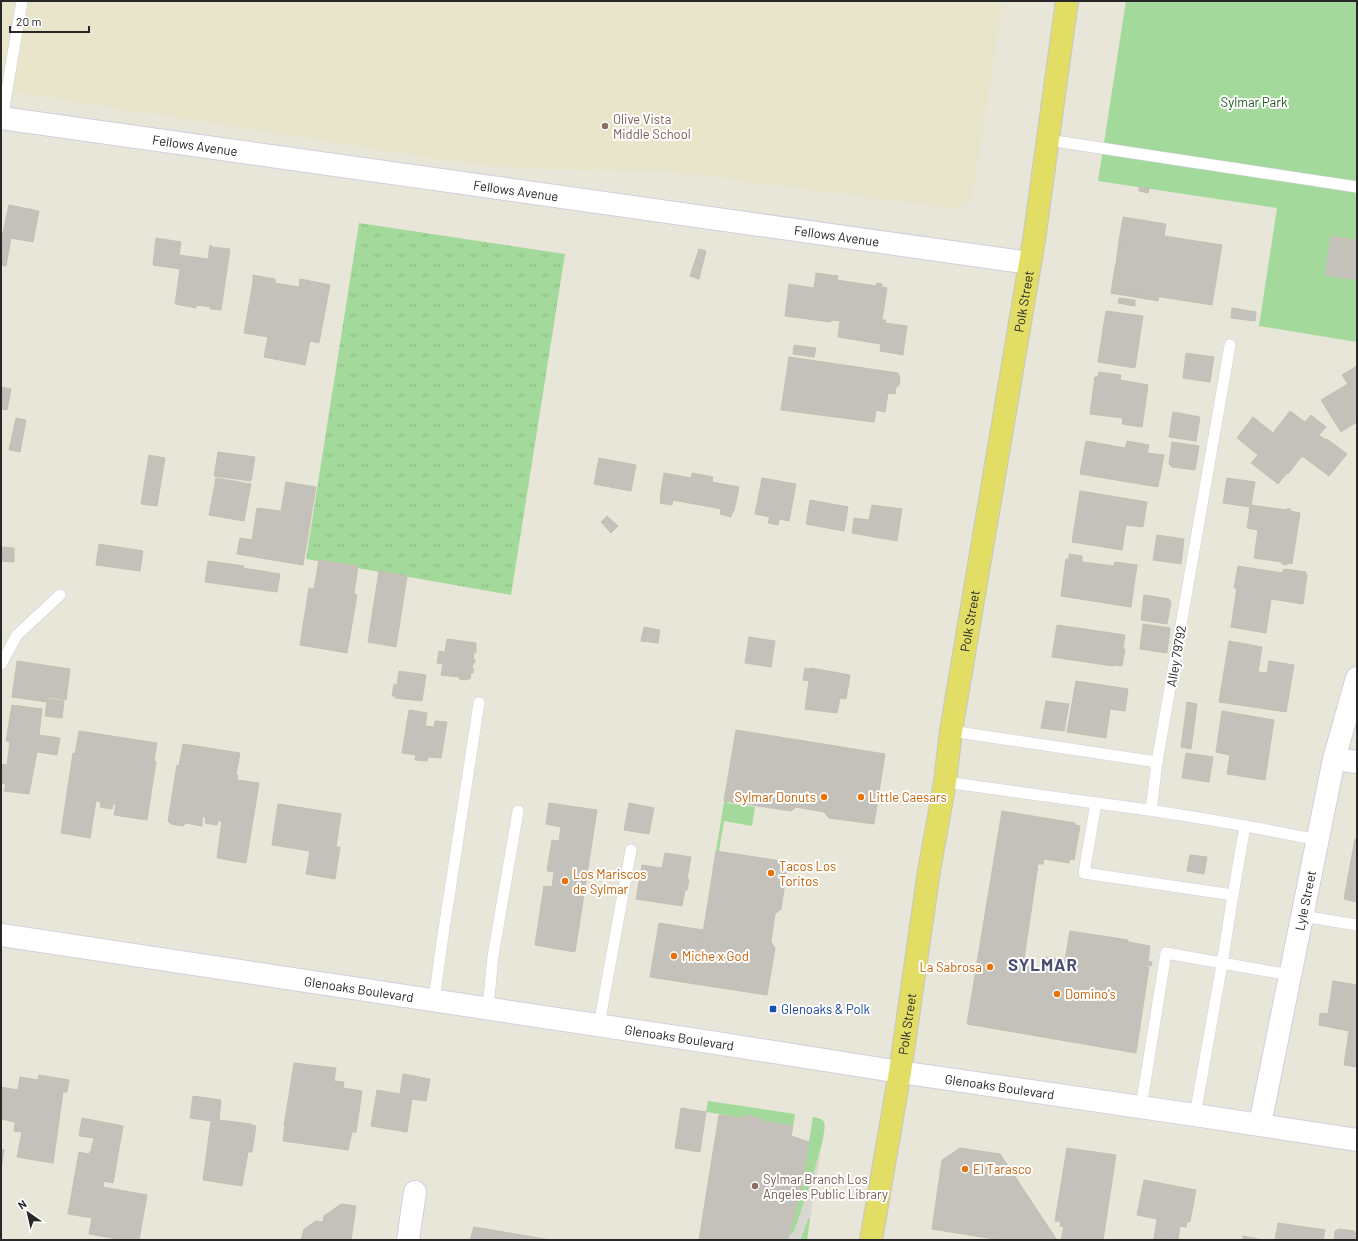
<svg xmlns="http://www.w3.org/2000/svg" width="1358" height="1241" viewBox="0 0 1358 1241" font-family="Barlow,sans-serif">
<defs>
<pattern id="grass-tufts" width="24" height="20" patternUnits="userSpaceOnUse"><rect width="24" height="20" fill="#a3da9b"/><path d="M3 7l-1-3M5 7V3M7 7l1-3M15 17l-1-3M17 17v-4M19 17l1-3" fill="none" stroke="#8cbb86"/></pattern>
</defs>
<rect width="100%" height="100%" fill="#e8e5d9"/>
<path fill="#e8e5ca" d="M1 1H1003L973 192 972 195 964 204 957 208H950L690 174 654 171 553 170 471 164 1 90Z"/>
<path fill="url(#grass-tufts)" d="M359 223 565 254 511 595 306 559Z"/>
<g fill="#a3da9b">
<path d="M1126 1H1357V342L1259 326 1277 208 1098 181Z"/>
<path d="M725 796H728L727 803 755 807 752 826 724 821 719 851H716Z"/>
<path d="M708 1101 795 1114 793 1126 706 1112Z"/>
<path d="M813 1117C817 1118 822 1118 824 1122 829 1134 800 1215 794 1232L789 1236 805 1173 804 1172Z"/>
<path d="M808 1218 810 1219 807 1240H800Z"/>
</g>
<path fill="#d9d7cf" d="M821 1151 810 1219H808L800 1240H788L789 1236 794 1232Z"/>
<g fill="#c3c1b9" stroke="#c3c0b3">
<path d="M1139 187 1149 188 1148 193 1139 191Z"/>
<path d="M9 205 39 211 33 242 11 238 6 266 1 265V233H3Z"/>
<path d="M1123 217 1166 224 1164 236 1222 245 1212 305 1117 290 1121 268 1115 267 1116 264 1122 265 1125 242 1119 241Z"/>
<path d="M1331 236 1357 240V280L1325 275Z"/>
<path d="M156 238 181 242 179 255 208 259 210 245 212 246V247L230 249 221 310 210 309 211 307 196 305V308L175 304 180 269 153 265Z"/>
<path d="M1119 241 1125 242 1122 265 1116 264Z"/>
<path d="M699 249 706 251 699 279 690 276Z"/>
<path d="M1115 267 1121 268 1117 290 1159 296 1158 301 1111 293Z"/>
<path d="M816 273 838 276 837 280 876 286 877 283 882 284V287L887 288 882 320H886L885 323 907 326 903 355 880 351 881 344 838 337 840 321 831 320V322L785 316 789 284 814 288Z"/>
<path d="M253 275 275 279V283L299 287 300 279 330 285 319 343 310 341 305 365 264 357 268 337 244 333 253 282Z"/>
<path d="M1119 298 1135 300V306L1118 303Z"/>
<path d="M1232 308 1256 312 1255 321 1231 318Z"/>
<path d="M1106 311 1143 316 1135 368 1098 362Z"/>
<path d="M794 345 816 348 814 357 793 354Z"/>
<path d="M1186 353 1214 357 1210 382 1183 378Z"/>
<path d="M789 357 898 373 900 378 899 385 896 387 895 394 888 393 885 412 876 410 874 422 781 410Z"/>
<path d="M1357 366V422L1341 432 1321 400 1348 384 1342 375Z"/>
<path d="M1099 372 1121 375 1120 380 1148 385 1142 427 1122 424 1123 418 1090 414 1095 377H1098Z"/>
<path d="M1 387 11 389 7 410 1 409Z"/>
<path d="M1290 411 1305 422 1311 415 1326 427 1319 435 1326 440 1327 439 1347 454 1329 476 1302 456 1288 474 1287 473 1278 484 1251 463 1258 455 1237 438 1253 417 1273 433Z"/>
<path d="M1173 412 1200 417 1196 441 1169 437Z"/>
<path d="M16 418 26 420 20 452 9 450Z"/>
<path d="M1086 441 1125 448 1127 441 1149 445 1147 453 1164 455 1158 487 1080 474Z"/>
<path d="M1172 442 1199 446 1195 470 1172 467 1169 464Z"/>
<path d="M218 452 255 457 251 481 214 476Z"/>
<path d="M149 455 165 458 157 506 141 504Z"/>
<path d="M599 458 636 465 631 491 594 484Z"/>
<path d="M664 473 691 478 692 473 713 477 712 482 739 487 734 511H733L731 517 720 514 721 509 673 500 672 505 660 503 661 498H660Z"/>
<path d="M216 478 251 484 244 521 209 515Z"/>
<path d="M762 478 796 484 789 521 779 519 778 525 768 523 770 517 755 514Z"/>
<path d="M1227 478 1255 482 1251 505 1286 510V509H1291L1290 511 1300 513 1292 564 1287 563V565L1282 564V562L1254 558 1258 530 1247 528 1250 507 1223 503Z"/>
<path d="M286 482 316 487 303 565 237 554 240 538 252 540 257 508 281 511Z"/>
<path d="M1080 491 1147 502 1143 527 1126 525 1122 550 1072 542Z"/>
<path d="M810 500 848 507 844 531 806 524Z"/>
<path d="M872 505 902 509 897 541 852 533 854 518 869 520Z"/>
<path d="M607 516 618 526 611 533 601 522Z"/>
<path d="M1157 535 1184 539 1181 564 1153 560Z"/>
<path d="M99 544 143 551 140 571 96 565Z"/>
<path d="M1 547 14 548V562L1 561Z"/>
<path d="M1069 554 1082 556V562L1114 566 1115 562 1137 565 1131 607 1061 596 1066 559H1069Z"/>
<path d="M319 560 358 566 354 594 357 595 347 653 300 645 309 588 314 589Z"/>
<path d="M208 561 244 566 243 568 280 574 277 592 205 582Z"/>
<path d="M1238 566 1282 573 1284 569 1306 572V574L1307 575 1303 604 1271 599 1266 633 1231 627 1237 588H1234Z"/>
<path d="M379 571 407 576 396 647 368 642Z"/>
<path d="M1144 595 1169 599 1171 602 1167 624 1141 620Z"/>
<path d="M1143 624 1170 628 1167 653 1140 649Z"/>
<path d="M1057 625 1125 635 1123 649H1125L1122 666 1113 665V666L1052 657Z"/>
<path d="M644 627 660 630 658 643 641 641Z"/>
<path d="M749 637 775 641 771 667 745 663Z"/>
<path d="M447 639 476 643V653L474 652 473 659 475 660V663H473L472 669H474L473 673H471L470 679H467L466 680 459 679 460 677 441 675 443 664 437 663 439 651 445 652Z"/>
<path d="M1229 641 1262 647 1258 672 1267 673 1269 661 1294 665 1286 712 1219 702Z"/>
<path d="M17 661 70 669 66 700 48 697V699L64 701 62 718 45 716 47 702 12 697Z"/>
<path d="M805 668 811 669V668L850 675 846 699 840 698 837 713 805 709 809 681 803 680Z"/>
<path d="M399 671 426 675 422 701 395 698 396 696H392L394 684 397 685Z"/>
<path d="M1076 681 1128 689 1125 711 1110 709 1106 738 1067 732Z"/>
<path d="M1046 701 1069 704 1064 731 1041 728Z"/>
<path d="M1187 702 1197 704 1191 749 1181 747Z"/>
<path d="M12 705 42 709 39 735 60 738 57 755 37 752 29 794 4 791 6 784 1 783V764L7 765 10 742 6 741Z"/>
<path d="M409 710 427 713 425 726 434 727 435 721 447 722 441 758 428 757 427 761 415 760 416 755 402 753Z"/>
<path d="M1222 711 1274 720 1265 780 1227 774 1230 755 1216 752Z"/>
<path d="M736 730 885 754 874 824 829 818 824 812 796 807 791 811 724 801Z"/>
<path d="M79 731 157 743 154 761 156 762 147 820 114 815 116 804H113L112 809 100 807 101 802 96 801 90 838 61 833 73 753 75 754Z"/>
<path d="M183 744 240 753 236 775H238L237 780 259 783 246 863 217 858 222 821H218L217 825 205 823 206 817H202V826L186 823 183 826 171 824 168 821 177 765 179 766Z"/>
<path d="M1186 753 1213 757 1209 782 1182 778Z"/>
<path d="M549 803 597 810 575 952 535 945 544 886 552 887 554 872 547 871 552 840 559 841 561 827 546 824Z"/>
<path d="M629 803 654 808 649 834 624 830Z"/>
<path d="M278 804 341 814 336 847H340L335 879 306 874 310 851 272 845Z"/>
<path d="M1002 811 1075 823V825L1080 826 1074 860 1070 859 1069 863 1044 859 1043 864H1038L1023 966 1043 969 1045 957 1065 960 1070 931 1128 940V942L1150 946 1148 961 1152 962 1151 966 1146 965V967H1149L1136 1053 967 1024Z"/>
<path d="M1355 839H1357V902L1344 899Z"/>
<path d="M716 851 788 862 781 909 775 914 771 942 775 948 767 995 695 984Z"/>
<path d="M665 853 691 857 687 879 689 880 687 890H685L682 906 636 899 642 865 662 868Z"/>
<path d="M1190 855 1207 857 1204 874 1187 871Z"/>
<path d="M659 923 703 930 695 984 650 977Z"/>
<path d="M1333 981 1357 985V1067L1344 1065 1349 1031 1319 1025 1320 1013 1328 1014Z"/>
<path d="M294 1063 336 1068 334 1081 344 1082 343 1088 362 1091 356 1132H352L348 1150 283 1141 285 1126H284Z"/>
<path d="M403 1074 430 1079 426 1101 412 1099 407 1132 371 1126 377 1090 400 1094Z"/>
<path d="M39 1075 69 1080 67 1092H63L53 1163 17 1157 22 1132 14 1131 15 1122 1 1119V1087L18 1090 20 1077 38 1080Z"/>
<path d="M193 1096 221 1100 219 1120 251 1124V1125L256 1126 252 1152H248L242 1186 203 1180 211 1121 190 1118Z"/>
<path d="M681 1108 706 1112 700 1152 675 1148Z"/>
<path d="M719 1115 744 1118 745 1115 762 1119V1121L793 1126 791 1136 809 1142 804 1172H805L788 1240H699Z"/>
<path d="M82 1118 123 1126 113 1183 104 1181 103 1187 147 1195 139 1240H124L89 1234 92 1218 68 1214 79 1152 89 1154 90 1151H91L94 1138 79 1136Z"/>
<path d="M960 1148 1000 1154 1057 1240H1000L932 1229 942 1160Z"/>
<path d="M1067 1148 1116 1155 1103 1240H1061L1064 1227 1060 1226 1061 1222 1055 1221Z"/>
<path d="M1 1149 4 1150 1 1170Z"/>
<path d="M1144 1180 1196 1190 1190 1222H1187L1186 1227 1180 1226 1178 1240 1154 1239 1157 1219 1137 1215Z"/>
<path d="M341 1204 356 1206 351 1240H301L304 1229 316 1221 323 1222 324 1216Z"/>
<path d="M1278 1223 1325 1230 1323 1240H1275Z"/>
<path d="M474 1227 551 1240H470Z"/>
<path d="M1339 1229 1354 1231 1356 1234 1355 1240H1334L1335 1231Z"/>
<path d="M1243 1236 1263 1240H1243Z"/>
</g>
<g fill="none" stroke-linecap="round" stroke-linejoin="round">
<defs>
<g id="lane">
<path d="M2 119 22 1"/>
<path d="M1048 140 1357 187"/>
<path d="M1 664 17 635 60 595"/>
<path d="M951 731 1157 762 1230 345"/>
<path d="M945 782 1096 803 1084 873 1233 895 1222 964 1195 1115"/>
<path d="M1096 803C1170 812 1244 825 1318 840"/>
<path d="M1151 810 1157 762"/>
<path d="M1233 895 1245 826"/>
<path d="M1302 916 1357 925"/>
<path d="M434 1000 442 942 479 703"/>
<path d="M488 1008 493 956 518 811"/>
<path d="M599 1025 631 850"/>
<path d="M1141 1107 1166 953 1290 975"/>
</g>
<g id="street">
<path id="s1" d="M1 118 1030 263"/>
<path d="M1334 759 1357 762"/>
<path id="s2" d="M1260 1124 1334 759 1357 678"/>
<path d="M408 1240 415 1192"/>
</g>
<g id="secondary">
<path id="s3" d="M1 935 710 1042 900 1072 1195 1115 1357 1140"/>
</g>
<g id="primary">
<path id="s4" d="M871 1240 900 1072 929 871 945 782 951 731 1034 240 1067 1"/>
</g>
</defs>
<use href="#lane" stroke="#cfcfde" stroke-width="12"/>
<use href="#street" stroke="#cfcfde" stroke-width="24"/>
<use href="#secondary" stroke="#cfcfde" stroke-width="24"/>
<use href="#primary" stroke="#c7c7c7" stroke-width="24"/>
<use href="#lane" stroke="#fff" stroke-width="11"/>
<use href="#street" stroke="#fff" stroke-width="22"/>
<use href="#secondary" stroke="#fff" stroke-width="22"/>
<use href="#primary" stroke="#e1dd65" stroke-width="22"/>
</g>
<g fill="#8d6e63" stroke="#fff" stroke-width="1.5">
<circle cx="605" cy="126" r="4"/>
<circle cx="755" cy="1186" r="4"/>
</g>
<g fill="#e8710a" stroke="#fff" stroke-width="1.5">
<circle cx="824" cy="797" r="4"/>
<circle cx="861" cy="797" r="4"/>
<circle cx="771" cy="873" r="4"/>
<circle cx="565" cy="881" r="4"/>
<circle cx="674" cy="956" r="4"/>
<circle cx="990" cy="967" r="4"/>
<circle cx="1057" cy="994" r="4"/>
<circle cx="965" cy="1169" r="4"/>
</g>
<rect fill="#1a4fb4" stroke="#fff" stroke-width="1.5" x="769" y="1005" width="8" height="8" rx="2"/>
<g text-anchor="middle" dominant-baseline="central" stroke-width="4" stroke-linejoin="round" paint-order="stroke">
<g font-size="13" fill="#205a20" stroke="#fff">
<text x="1254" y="102">Sylmar Park</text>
</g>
<g font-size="13" fill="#785e54" stroke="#fff" text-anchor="start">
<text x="613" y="119">Olive Vista<tspan x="613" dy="15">Middle School</tspan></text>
<text x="763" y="1179">Sylmar Branch Los<tspan x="763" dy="15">Angeles Public Library</tspan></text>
</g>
<g font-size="13" fill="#272727" stroke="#fff">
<text stroke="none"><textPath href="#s1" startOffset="196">Fellows Avenue</textPath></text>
<text stroke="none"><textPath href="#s1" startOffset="520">Fellows Avenue</textPath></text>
<text stroke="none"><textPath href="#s1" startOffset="844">Fellows Avenue</textPath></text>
<text stroke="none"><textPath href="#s4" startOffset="951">Polk Street</textPath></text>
<text stroke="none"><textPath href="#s4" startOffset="627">Polk Street</textPath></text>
<text transform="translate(1176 656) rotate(-80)">Alley 79792</text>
<text stroke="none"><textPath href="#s2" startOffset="228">Lyle Street</textPath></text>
<text stroke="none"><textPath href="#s3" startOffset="362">Glenoaks Boulevard</textPath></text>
<text stroke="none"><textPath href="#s4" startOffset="219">Polk Street</textPath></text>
<text stroke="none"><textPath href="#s3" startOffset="686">Glenoaks Boulevard</textPath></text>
<text stroke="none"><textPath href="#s3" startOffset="1010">Glenoaks Boulevard</textPath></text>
</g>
<g font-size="13" fill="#c56008" stroke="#fff" text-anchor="start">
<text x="816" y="797" text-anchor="end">Sylmar Donuts</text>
<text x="869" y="797">Little Caesars</text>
<text x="779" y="866">Tacos Los<tspan x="779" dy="15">Toritos</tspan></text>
<text x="573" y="874">Los Mariscos<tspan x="573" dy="15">de Sylmar</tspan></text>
<text x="682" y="956">Miche x God</text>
<text x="982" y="967" text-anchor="end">La Sabrosa</text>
<text x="1065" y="994">Domino's</text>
<text x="973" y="1169">El Tarasco</text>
</g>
<g font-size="13" fill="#164399" stroke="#fff" text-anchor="start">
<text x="781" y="1009">Glenoaks &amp; Polk</text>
</g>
<g font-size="17" font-weight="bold" letter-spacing="1" fill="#4d4c72" stroke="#fff">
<text x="1043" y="964">SYLMAR</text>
</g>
</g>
<rect width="1358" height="1241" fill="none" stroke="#272727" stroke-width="4"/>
<g transform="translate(28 1213) rotate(326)" stroke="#ffffff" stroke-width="3" paint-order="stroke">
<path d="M0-3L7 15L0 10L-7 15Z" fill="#272727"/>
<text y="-6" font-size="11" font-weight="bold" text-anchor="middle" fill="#272727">N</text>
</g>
<path d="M10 26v6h79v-6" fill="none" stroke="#272727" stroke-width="2"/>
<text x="16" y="26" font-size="12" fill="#272727" stroke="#ffffff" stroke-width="3" paint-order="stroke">20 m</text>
</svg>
